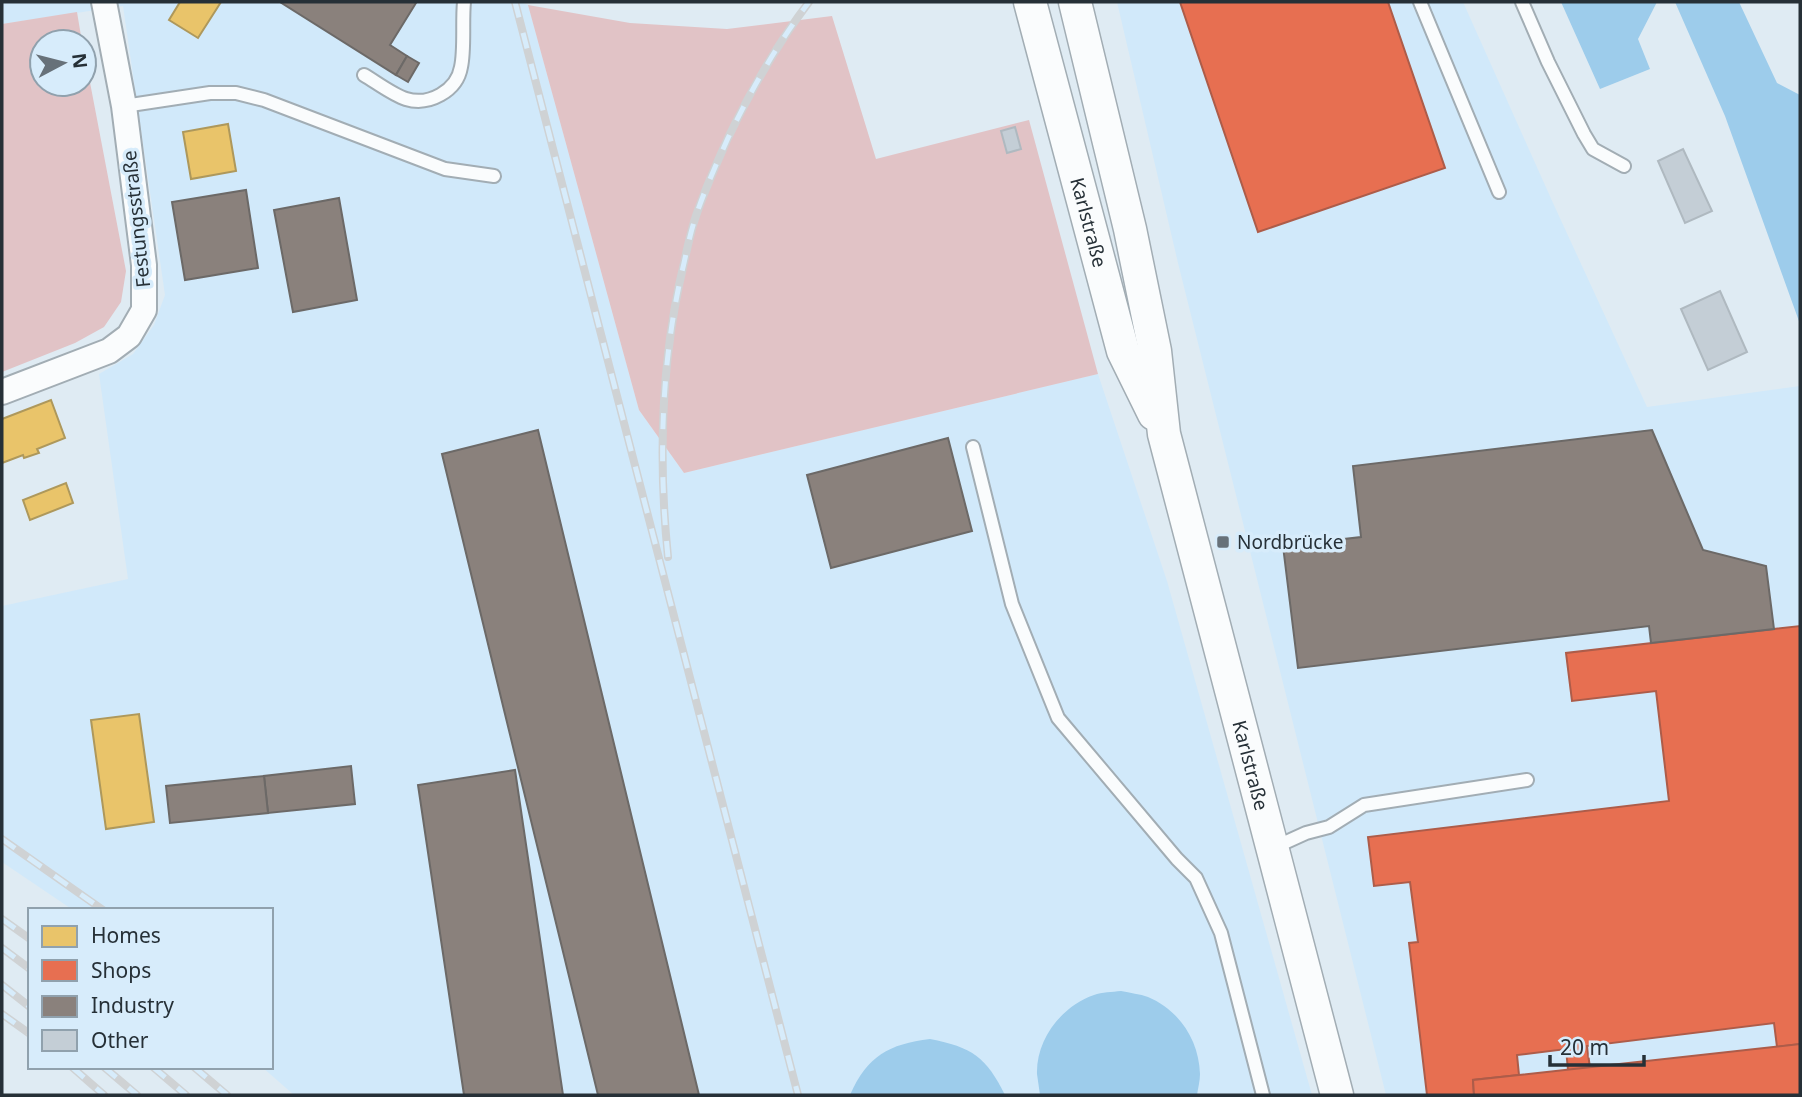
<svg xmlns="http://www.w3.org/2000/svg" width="1802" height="1097" viewBox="0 0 1802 1097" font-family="'Noto Sans',sans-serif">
<rect width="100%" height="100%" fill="#dfebf3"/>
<g fill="#d1e9fa">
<path d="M2 2H520L528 5 639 410 684 473 1098 374 1167 581 1312 1095H294L262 1067H271V910H73L2 862V606L128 579 99 374 133 354 154 325 165 295 123 6 2 24Z"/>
<path d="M1117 2H1463L1553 203 1647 407 1800 386V1095H1386L1178 263Z"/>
</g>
<g fill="#e1c3c6">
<path d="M528 5 630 23 727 29 832 16 876 159 1029 120 1098 374 684 473 639 410Z"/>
<path d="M77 12 82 42H42V84H84V51L126 271 121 302 104 327 75 343 2 372V24Z"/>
</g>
<g fill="#9dcceb">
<path d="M1561 2H1657L1638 39 1650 69 1600 89Z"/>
<path d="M1675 2H1739L1777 83 1800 95V324L1725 116Z"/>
<path d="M1121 991C1130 993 1140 994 1148 997 1179 1010 1199 1040 1200 1074 1200 1081 1198 1088 1197 1095H1040C1039 1088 1038 1081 1037 1074 1036 1039 1062 1006 1094 995 1102 992 1112 992 1121 991Z"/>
<path d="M930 1039C972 1047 986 1057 1005 1095H850C867 1056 889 1044 930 1039Z"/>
</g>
<g fill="#e9c46a" stroke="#ae985b" stroke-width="2">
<path d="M180 2H221L198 38 169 20Z"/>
<path d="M228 124 236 171 191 179 183 132Z"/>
<path d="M51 400 65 438 37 449 39 453 24 458 23 455 2 463V419Z"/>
<path d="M66 483 73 503 30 520 23 500Z"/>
<path d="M139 714 154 822 106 829 91 720Z"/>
</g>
<g fill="#e76f51" stroke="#ad5c49" stroke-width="2">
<path d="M1180 2H1388L1445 168 1258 232Z"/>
<path d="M1800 626V1044L1777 1047 1774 1023 1587 1046 1590 1068 1568 1070 1566 1049 1517 1055 1519 1075 1473 1080 1474 1095H1427L1409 943 1418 942 1410 882 1374 886 1368 837 1669 801 1656 691 1572 701 1566 653Z"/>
<path d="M1800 1044V1095H1474L1473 1080Z"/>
</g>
<g fill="#8a817c" stroke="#6c6967" stroke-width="2">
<path d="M280 2H415L416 3 390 45 407 56 396 75Z"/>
<path d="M407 56 419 63 408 82 396 75Z"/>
<path d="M246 190 258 268 185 280 172 202Z"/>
<path d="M339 198 357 300 293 312 274 210Z"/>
<path d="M538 430 699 1095H598L504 710 442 454Z"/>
<path d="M1652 430 1703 550 1766 566 1774 629 1651 643 1649 626 1298 668 1283 546 1361 537 1353 466Z"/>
<path d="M948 438 972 531 831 568 807 475Z"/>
<path d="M351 766 355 804 268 813 264 776Z"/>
<path d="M515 770 563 1095H464L418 785Z"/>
<path d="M264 776 268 813 170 823 166 786Z"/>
</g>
<g fill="#c4ced6" stroke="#afb9c0" stroke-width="2">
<path d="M1015 127 1021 149 1007 153 1001 131Z"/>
<path d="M1683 149 1712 211 1685 223 1658 161Z"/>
<path d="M1720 291 1747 352 1708 370 1681 309Z"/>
</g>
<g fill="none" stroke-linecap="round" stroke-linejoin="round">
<defs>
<g id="service">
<path d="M1420 2 1499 192"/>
<path d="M1522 2 1548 62 1584 134 1593 149 1624 166"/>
<path d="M364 75C376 82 393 95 406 99 429 106 457 91 461 67 465 49 462 22 464 2"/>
<path d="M124 106 210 93H236L264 100 445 169 494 176"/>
<path d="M973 447 1012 604 1058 718 1177 859 1196 878 1221 933 1263 1095"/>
<path d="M1273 848 1306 833 1329 827 1364 805 1527 780"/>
</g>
<path id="minor" d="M2 392 109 351 129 336 144 310V265L124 106 104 2"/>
<g id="tertiary">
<path id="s1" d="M1030 2 1123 351 1154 414"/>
<path id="s2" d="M1075 2 1130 229 1155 351 1164 434 1337 1095"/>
</g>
</defs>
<use href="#service" stroke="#a2adb4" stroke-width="16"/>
<use href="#minor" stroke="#a2adb4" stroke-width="28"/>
<use href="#tertiary" stroke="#a2adb4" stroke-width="35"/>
<use href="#service" stroke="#fafcfd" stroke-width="12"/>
<use href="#minor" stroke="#fafcfd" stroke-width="24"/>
<use href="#tertiary" stroke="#fafcfd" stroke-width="32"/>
<defs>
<g id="rail">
<path d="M515 2 798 1095"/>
<path d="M668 557C658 459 661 359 684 263 687 249 690 235 694 222 703 193 716 165 728 138 751 90 777 44 809 2"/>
<path d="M2 839 103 910"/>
<path d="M2 919 30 939"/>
<path d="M2 948 30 969"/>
<path d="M2 985 30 1007"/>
<path d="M2 1014 30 1034"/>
<path d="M72 1067 104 1095"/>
<path d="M104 1067 137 1095"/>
<path d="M153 1067 186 1095"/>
<path d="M194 1067 227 1095"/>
</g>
</defs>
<use href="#rail" stroke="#cfd2d4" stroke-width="8"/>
<use href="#rail" stroke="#d7ecfb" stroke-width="5" stroke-dasharray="16" stroke-linecap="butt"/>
</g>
<rect fill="#677179" stroke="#d7ecfb" stroke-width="2.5" x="1216" y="535" width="14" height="14" rx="3.5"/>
<g text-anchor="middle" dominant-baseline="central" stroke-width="7" stroke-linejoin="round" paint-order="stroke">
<g font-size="19" fill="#263037" stroke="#d7ecfb">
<text transform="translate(136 219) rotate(-96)">Festungsstraße</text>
<text stroke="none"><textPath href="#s1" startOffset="228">Karlstraße</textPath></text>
<text stroke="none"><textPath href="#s2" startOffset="784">Karlstraße</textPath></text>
</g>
<g font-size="19" fill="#263037" stroke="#d7ecfb" text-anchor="start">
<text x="1237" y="542">Nordbrücke</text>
</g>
</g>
<rect width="1802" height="1097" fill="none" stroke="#263037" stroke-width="7"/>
<rect x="28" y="908" width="245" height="161" fill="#d7ecfb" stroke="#90a1ad" stroke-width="2"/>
<rect x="42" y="926" width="35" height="21" fill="#e9c46a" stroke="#90a1ad" stroke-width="2"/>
<text x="91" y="943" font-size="21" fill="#263037">Homes</text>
<rect x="42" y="960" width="35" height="21" fill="#e76f51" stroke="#90a1ad" stroke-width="2"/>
<text x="91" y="978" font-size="21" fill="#263037">Shops</text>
<rect x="42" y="996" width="35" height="21" fill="#8a817c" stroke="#90a1ad" stroke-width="2"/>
<text x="91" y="1013" font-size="21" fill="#263037">Industry</text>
<rect x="42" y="1030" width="35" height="21" fill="#c4ced6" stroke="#90a1ad" stroke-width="2"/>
<text x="91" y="1048" font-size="21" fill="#263037">Other</text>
<g transform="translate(63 63) rotate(83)"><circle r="33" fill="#d7ecfb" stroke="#90a1ad" stroke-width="2"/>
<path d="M0-5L12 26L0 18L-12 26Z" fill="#677179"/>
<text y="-10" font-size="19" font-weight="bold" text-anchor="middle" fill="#263037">N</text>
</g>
<path d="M1550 1055v10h94v-10" fill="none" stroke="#263037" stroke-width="3.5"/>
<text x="1560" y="1055" font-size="21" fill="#263037" stroke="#d7ecfb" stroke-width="5" paint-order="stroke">20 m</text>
</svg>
